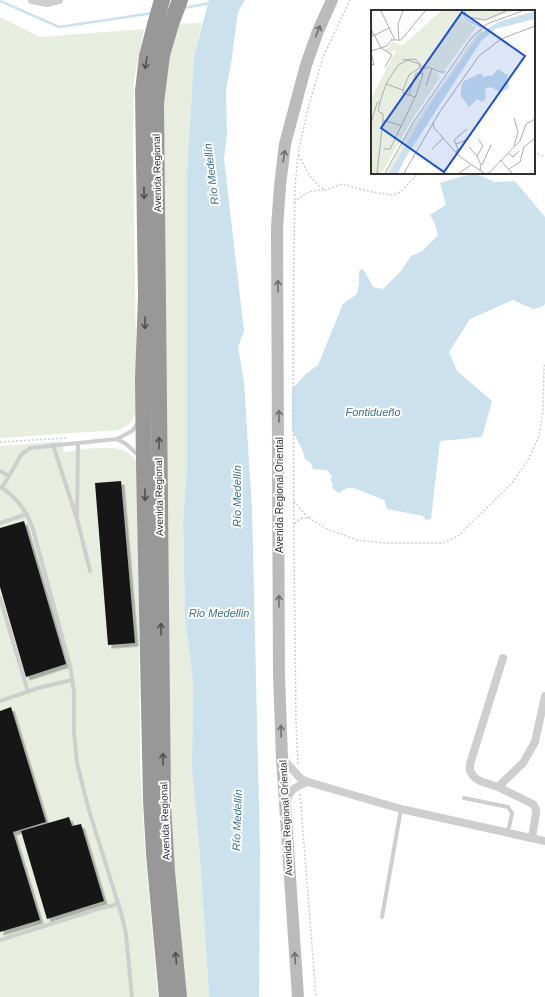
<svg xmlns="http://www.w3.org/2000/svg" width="545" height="997" viewBox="0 0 545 997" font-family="Arial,sans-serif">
<defs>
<filter id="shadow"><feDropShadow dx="3.5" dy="3.5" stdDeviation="0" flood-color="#0004"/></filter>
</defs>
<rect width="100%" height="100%" fill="#fff"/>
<g fill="#e7eedf">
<path d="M0 17 40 37 144 29 134 80 133 150 137 411 130 424 118 430 0 438Z"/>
<path d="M202 23 194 56 187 172V466L183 521 185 617 193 682 192 769 200 857 209 997H184L167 773 161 134 166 74 176 24Z"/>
<path d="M62 441 64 452C82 450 117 442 131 455 134 457 136 462 138 465L140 762 145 851 158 997H0V446Z"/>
</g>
<g fill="#cbe1ee">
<path d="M209 0H245L238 12 231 64 226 89 227 135 224 159 244 331 238 347 244 382 252 509 260 849 259 997H209L200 857 192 769 193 682 185 617 183 521 187 466V172L194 56Z"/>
<path d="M474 173 495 182 515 181 545 217V304L542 307 533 309 513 300 470 319 449 352 457 371 492 401 482 437 440 441 431 519 426 520 423 516 387 509 384 500 354 488H347L339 493 333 489 332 487 333 484 331 482V479L332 476 327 470 313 469 311 463 305 459 302 449 292 430V389L306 374 318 365 343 304 357 294 359 283V271L363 269 373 287 383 289 401 271 411 256 422 251 438 235 435 224 430 215 446 205 440 183Z"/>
</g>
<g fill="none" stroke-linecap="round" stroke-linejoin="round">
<g stroke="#cbe1ee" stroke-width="2.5">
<path d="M0 1 59 27 153 13"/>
<path d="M184 8 210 3"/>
</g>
</g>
<g fill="#181818" filter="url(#shadow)">
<path d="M121 481 135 643 108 645 95 483Z"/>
<path d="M24 521 66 664 26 677 0 587V528Z"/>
<path d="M11 707 46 822 13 832 40 920 0 932V711Z"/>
<path d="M69 817 72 826 81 824 104 901 47 919 21 831Z"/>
</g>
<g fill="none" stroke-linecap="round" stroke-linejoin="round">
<g stroke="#cecece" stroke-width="1.5" stroke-dasharray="2 2" stroke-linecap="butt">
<path d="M534 152 545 157"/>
<path d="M299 155C306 170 311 181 325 190L342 184 373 192 392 195 401 192 418 173"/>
<path d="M294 203C305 193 309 190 324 190"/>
<path d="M0 442 67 438"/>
<path d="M294 501 302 511 309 518"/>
<path d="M295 524 297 521 302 518H309L327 529 357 540 385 543H443L458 536 512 483 528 460 539 436 543 411 544 366 545 364"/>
<path d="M298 764 296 722 294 551 293 320 295 186 299 148 309 105 323 57 350 0"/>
<path d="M300 794 316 997"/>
</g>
<g stroke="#cecece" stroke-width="4">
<path d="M117 439 126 444 138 455"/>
<path d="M53 445 77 519 90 571"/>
<path d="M0 471 9 476"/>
<path d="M0 487C15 495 26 511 32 526L70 666 74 692V732L77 763 88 807 122 916 126 934 132 997"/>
<path d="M2 488 21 455 30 448 117 439 132 431 138 423"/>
<path d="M77 516 78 443"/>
<path d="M0 523 27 514"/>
<path d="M0 598 28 692"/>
<path d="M0 701 38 688 72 680"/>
<path d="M464 798 508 807 512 813 508 832"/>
<path d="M382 917 401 809"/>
<path d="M0 940 101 908 119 904"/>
</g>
<g stroke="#cecece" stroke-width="8">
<path d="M32 0 47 3 59 0"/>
<path d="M503 658 470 764V771L474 777 480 781 498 787 533 804 536 809V813L532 838"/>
<path d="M282 758 300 778 308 782 401 809 545 841"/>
<path d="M498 787 523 763 535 742 545 696"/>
<path d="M286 802C291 788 295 787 308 782"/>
</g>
<path stroke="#bbb" stroke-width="12" d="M298 997 282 758 279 676 277 228 280 186 285 144 306 65 318 31 332 0"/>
<g stroke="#989898" stroke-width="16">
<path d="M162 0 155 25 147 56 143 91 146 297 143 379 144 464 151 800 154 854 167 997"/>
<path d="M179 997 167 872 163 805 156 103 162 55 171 24 180 0"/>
</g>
</g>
<defs><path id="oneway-shaft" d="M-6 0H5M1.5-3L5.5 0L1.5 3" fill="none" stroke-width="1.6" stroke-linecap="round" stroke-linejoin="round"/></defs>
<g stroke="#6f6f6f">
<use href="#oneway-shaft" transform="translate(318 31) rotate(-68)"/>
<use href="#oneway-shaft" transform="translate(284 156) rotate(-82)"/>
<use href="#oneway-shaft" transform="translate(278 286) rotate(-91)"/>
<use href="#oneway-shaft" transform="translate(279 416) rotate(-90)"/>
<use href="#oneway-shaft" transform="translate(279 601) rotate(-90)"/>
<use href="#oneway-shaft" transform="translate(281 731) rotate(-92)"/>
<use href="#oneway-shaft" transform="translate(295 958) rotate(-94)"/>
</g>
<g stroke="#505050">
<use href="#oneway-shaft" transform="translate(146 63) rotate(99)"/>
<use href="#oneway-shaft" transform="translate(144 193) rotate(89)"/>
<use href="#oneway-shaft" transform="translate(145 323) rotate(91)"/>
<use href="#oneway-shaft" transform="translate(159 443) rotate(-90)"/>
<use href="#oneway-shaft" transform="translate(145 495) rotate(89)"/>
<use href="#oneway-shaft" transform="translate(161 629) rotate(-91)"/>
<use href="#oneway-shaft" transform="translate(163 759) rotate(-91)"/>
<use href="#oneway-shaft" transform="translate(176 958) rotate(-95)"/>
</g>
<g text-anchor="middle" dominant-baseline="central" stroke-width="4" stroke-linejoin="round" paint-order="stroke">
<g font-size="10" fill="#313131" stroke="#fff">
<text transform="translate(157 173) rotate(-91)">Avenida Regional</text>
<text transform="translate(279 495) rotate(-90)">Avenida Regional Oriental</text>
<text transform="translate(159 497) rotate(-91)">Avenida Regional</text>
<text transform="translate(286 818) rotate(-93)">Avenida Regional Oriental</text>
<text transform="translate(165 821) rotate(-92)">Avenida Regional</text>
</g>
<g font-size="11" font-style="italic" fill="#3c7596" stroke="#fff">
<text transform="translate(211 174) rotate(-97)">Río Medellín</text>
<text x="373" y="412">Fontidueño</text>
<text transform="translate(237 496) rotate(-90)">Río Medellín</text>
<text x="219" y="613">Rio Medellin</text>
<text transform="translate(237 820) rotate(-88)">Río Medellín</text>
</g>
</g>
<g transform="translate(371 10)">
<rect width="164" height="164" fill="#fff"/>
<path d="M70 1H88L93 10 105 17 73 61 70 62 34 41 62 58 69 67 39 113 11 163H0V88L25 41 23 40 20 44 12 39 18 37 21 31 31 36ZM93 1H142L114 11 99 8ZM109 19 112 21 70 77 18 163H15L39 120Z" fill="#e7eedf"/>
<path d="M164 1V9L124 19 110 31 35 147 27 163H18L62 89 109 24 127 12ZM127 59 136 65 138 79 129 82 120 77 114 79 115 88 111 92 106 89 98 97 90 86V76L93 71 110 63 112 67 122 65Z" fill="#cbe1ee"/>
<path fill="none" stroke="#cbe1ee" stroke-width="2" d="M90 1 96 10 110 17"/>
<path fill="none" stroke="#adadad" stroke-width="1" d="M10 1 24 30M93 1 97 7 114 10 135 1M0 19 10 38 21 45 14 57M0 27 18 18M20 30H30L54 1M28 31 27 14 32 1M0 41 16 36 21 29M0 42 3 55 0 54M31 50 44 49 53 58M52 59 58 57 69 62H74M15 74 32 80M55 76 61 58M38 85 45 63 52 64M44 87 32 83V80L38 65 50 57M9 92 7 101 12 104V110L31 116M143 108 147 122 143 136M0 113 6 93 9 92 15 74 27 55 37 50 48 54 52 64 45 85 21 135 19 139H13M62 113 63 118 88 146 113 163M107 129 112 136 106 146 110 155 109 161M85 134 93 131 101 124M98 137 106 146M61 139 72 128M85 142 87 139 83 130 96 119M137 143 142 147 148 141M129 150 141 163M111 155 120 135M138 159 149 152 153 137 164 128M6 163 12 110M14 163 42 113 101 27 116 14 151 1M33 163 68 103 108 46 130 29 164 16M88 163 100 155M118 163 149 131 155 114 164 109"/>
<path fill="#1d4ed8" fill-opacity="0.15" stroke="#1d4ed8" stroke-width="2" d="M91 2 154 46 73 162 10 118Z"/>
<rect width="164" height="164" fill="none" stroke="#313131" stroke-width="2"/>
</g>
</svg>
